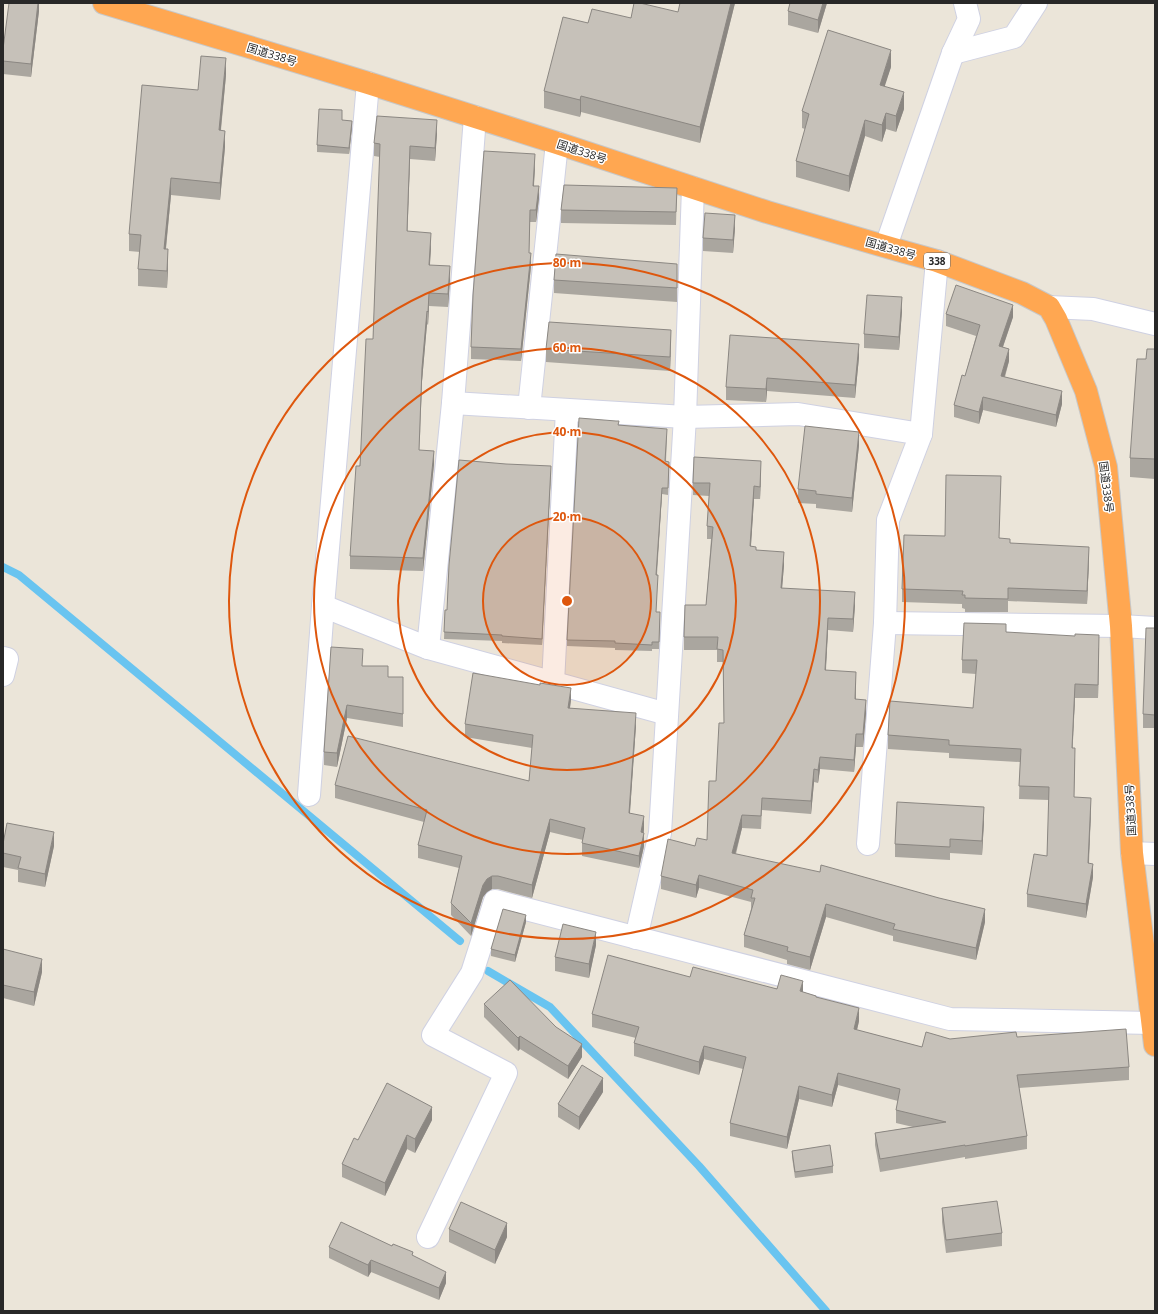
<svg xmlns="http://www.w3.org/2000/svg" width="1158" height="1314" viewBox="0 0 1158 1314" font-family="'Open Sans','Noto Sans JP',sans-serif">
<rect width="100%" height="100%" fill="#ebe5d9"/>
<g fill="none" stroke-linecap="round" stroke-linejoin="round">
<g stroke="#69c4f0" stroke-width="8">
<path d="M3 567 19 575 460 941"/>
<path d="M488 971 550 1007 699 1166 826 1311"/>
</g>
<defs>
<g id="minor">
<path d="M953 53 1014 37 1036 3"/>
<path d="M886 246 953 53 969 19 965 3"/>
<path d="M1049 307 1093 309 1155 324"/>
<path d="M453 403 685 417 798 414 921 434"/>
<path d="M529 408 557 143"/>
<path d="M323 606 428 648 667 714"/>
<path d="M885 623 1121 626 1155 628"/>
<path d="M428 648 453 403 475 117"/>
<path d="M3 658 7 659 3 675"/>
<path d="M553 683 567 410"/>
<path d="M309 795 323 606 368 83"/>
<path d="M868 844 885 623 888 520 921 434 937 261"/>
<path d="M1132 853 1155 854"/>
<path d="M636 938 660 833 685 417 693 188"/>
<path d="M428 1237 506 1073 433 1035 472 973 495 901 950 1019 1152 1023"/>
</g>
<path id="highway" d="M104 3 368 83 557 143 767 212 901 251 937 261 1022 293 1049 307 1056 319 1086 391 1106 467 1121 626 1132 853 1155 1045"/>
</defs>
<use href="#minor" stroke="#cfd1e2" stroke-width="24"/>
<use href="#highway" stroke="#c7c7c7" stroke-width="24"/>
<use href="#minor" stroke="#fff" stroke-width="22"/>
<use href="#highway" stroke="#ffa751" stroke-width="22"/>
</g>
<g fill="#aaa69f">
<path d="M39 3V11L31 77 3 74V49Z"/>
<path d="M735 3 700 143 581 112 580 117 544 108V91L588 23 678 12Z"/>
<path d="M827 3 818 33 788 25V11Z"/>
<path d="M891 67 884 86 904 109 896 132 886 129 882 142 865 136 849 192 796 177V161L805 129 802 128V111Z"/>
<path d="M226 75 221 130 225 147 220 200 171 195 166 249 168 266 167 288 138 286V269L140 252 129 251V234L198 90Z"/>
<path d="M342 120 352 127 349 154 317 152V145Z"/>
<path d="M437 133 435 161 410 159 407 231 431 246 430 265 450 279 448 307 429 306 428 325 427 324 422 381 419 450 434 464 423 571 350 569V556L373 339 380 157 374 156V143Z"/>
<path d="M535 166 534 186 539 198 536 222H530L529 253 531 266 521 361 471 359V347Z"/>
<path d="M677 188 676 225 561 223V210Z"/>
<path d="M735 228 733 253 703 251V238Z"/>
<path d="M677 277V302L554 293V280Z"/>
<path d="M902 311 899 350 864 348V334Z"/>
<path d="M946 314 1013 317 1003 347 1009 361 1005 377 1062 404 1056 427 983 410 979 424 954 417V405L965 376 976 336 946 326Z"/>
<path d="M671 344 670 371 546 362V349Z"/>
<path d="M1155 349V479L1130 477V458L1146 359Z"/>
<path d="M859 357 855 398 767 391 766 402 726 400V387Z"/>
<path d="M619 425 667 436 666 461 669 468 668 495 662 494 657 575 656 612 660 619 659 649H652V651L615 650V648L567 646V640Z"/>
<path d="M859 445 852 512 816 508V504L798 503V489Z"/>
<path d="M551 472 542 645 502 643V641L444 639 445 610H447Z"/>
<path d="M761 474 760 499H754L751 546 756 550 784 565 782 588 855 605 853 632 828 630 826 670 856 685V699L866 713 863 747H856L854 772 820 769 818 783 814 782 811 814 762 810 761 829 742 828 736 854 985 922 976 960 893 941V936L826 917 810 970 787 964V960L744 947V935L751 909V902L699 888 696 898 661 889V876L695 846 707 840 716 781 724 723 723 662H717V650H684V637L706 605 711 539H707V526L709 496 693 495V483Z"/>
<path d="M1000 538 1010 543 1089 560 1087 604 1008 601V612H965V609L962 608V604L902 602V589Z"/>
<path d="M1155 628V728H1143V714Z"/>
<path d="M1006 632 1099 648 1098 698H1075L1072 748 1075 762 1074 798 1091 811 1089 863 1093 877 1086 918 1027 907V894L1047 856 1049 800 1019 799 1020 762 949 758V753L888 749V735L973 708 976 674 962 673V660Z"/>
<path d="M363 666 388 677H403V727L347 718 337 767 324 765V752Z"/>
<path d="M571 700 570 708 636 725 630 813 644 829V846L639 868 582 856V843L583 840 550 832 532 898 498 889H492L487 892 483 897 471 936 451 915V903L459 868 418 858V845L424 822 335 798V785L529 781 532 748 465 737V724Z"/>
<path d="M984 821 982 855 950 853V860L895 857V844Z"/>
<path d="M3 844 54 846 45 887 18 882V870L3 867Z"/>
<path d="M526 922 515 962 491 956V949Z"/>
<path d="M596 945 589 978 555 971V957Z"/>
<path d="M3 949 42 972 34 1006 3 998Z"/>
<path d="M690 977 803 992 816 997 859 1021 857 1030 922 1047 950 1039 1017 1037 1129 1067V1080L1019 1088 1027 1136V1149L965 1159V1157L880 1172 875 1145V1133L913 1127 896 1123V1110L898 1101 838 1085 832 1107 799 1099 787 1149 730 1136V1123L743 1069 704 1059 699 1075 634 1056V1043L636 1038 592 1027V1014Z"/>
<path d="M484 1004 582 1057 568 1079 520 1049 518 1051 484 1017Z"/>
<path d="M603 1092 579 1130 558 1117V1104Z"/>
<path d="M432 1120 415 1153 407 1149 385 1196 342 1177V1164L358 1140Z"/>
<path d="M792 1151 833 1166V1173L795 1178 792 1157Z"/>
<path d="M942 1208 1002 1233V1246L946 1253 942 1222Z"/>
<path d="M449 1229 507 1237 495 1264 449 1242Z"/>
<path d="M329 1247 413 1256 446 1283 439 1300 371 1272 368 1277 329 1258Z"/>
</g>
<g fill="#8b8782">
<path d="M38 3H39V11L31 77V64Z"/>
<path d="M731 3H735L700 143V127Z"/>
<path d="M823 3H827L818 33V20Z"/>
<path d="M891 50V67L880 101V85Z"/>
<path d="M226 58V75L219 147V130Z"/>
<path d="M904 92V109L896 132V116Z"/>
<path d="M581 96V112L580 117V100Z"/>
<path d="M886 113V129L882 142V125Z"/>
<path d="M437 120V133L435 161V148Z"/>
<path d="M865 120V136L849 192V176Z"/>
<path d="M352 121V127L349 154V148Z"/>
<path d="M225 131V147L220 200V183Z"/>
<path d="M410 146V159L407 244V231Z"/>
<path d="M535 154V166L533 198V186Z"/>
<path d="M171 178V195L164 266V249Z"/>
<path d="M539 186V198L536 222V210Z"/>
<path d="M735 215V228L733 253V240Z"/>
<path d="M431 233V246L429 278V265Z"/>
<path d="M168 249V266L167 288V271Z"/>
<path d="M531 253V266L521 361V349Z"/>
<path d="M450 266V279L448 307V294Z"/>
<path d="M429 293V306L428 325V312Z"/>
<path d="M902 297V311L899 350V337Z"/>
<path d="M1013 305V317L999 358V346Z"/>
<path d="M427 311V324L422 381 419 463 422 368Z"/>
<path d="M671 330V344L670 371V357Z"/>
<path d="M859 344V357L855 398V385Z"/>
<path d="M1009 349V361L1001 388V376Z"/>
<path d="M767 378V391L766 402V389Z"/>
<path d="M1062 391V404L1056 427V415Z"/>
<path d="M983 397V410L979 424V412Z"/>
<path d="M859 432V445L852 512V498Z"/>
<path d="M434 451V464L423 571V558Z"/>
<path d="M761 461V474L760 499V487Z"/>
<path d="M551 466V472L542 645V639Z"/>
<path d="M754 486V499L750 559V546Z"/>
<path d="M662 488V494L656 581V575Z"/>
<path d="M1089 547V560L1087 604V591Z"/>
<path d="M784 552V565L781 601V588Z"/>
<path d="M855 592V605L853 632V619Z"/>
<path d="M828 618V630L825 683V670Z"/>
<path d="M1099 635V648L1098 698V685Z"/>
<path d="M856 672V685L855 712V699Z"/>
<path d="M1075 684V698L1072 761V748Z"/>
<path d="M571 688V700L568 720V708Z"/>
<path d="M866 700V713L863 747V734Z"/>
<path d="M347 705V718L337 767V753Z"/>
<path d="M636 713V725L629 825V813Z"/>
<path d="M856 734V747L854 772V760Z"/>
<path d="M820 757V769L818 783V770Z"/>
<path d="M814 769V782L811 814V801Z"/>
<path d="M1091 798V811L1088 876V863Z"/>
<path d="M984 807V821L982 855V841Z"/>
<path d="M742 815V828L732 866V853Z"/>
<path d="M644 816V829L641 845V832Z"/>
<path d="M550 819V832L532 898V885Z"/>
<path d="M54 832V846L45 887V874Z"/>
<path d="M644 833V846L639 868V856Z"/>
<path d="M1093 864V877L1086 918V904Z"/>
<path d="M699 875V888L696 898V885Z"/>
<path d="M492 876V889L487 892 483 897 471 936V923L483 885 487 879Z"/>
<path d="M826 904V917L810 970V957Z"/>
<path d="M985 909V922L976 960V948Z"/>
<path d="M526 915V922L515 962V955Z"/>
<path d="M596 932V945L589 978V964Z"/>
<path d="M42 959V972L34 1006V992Z"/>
<path d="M803 981V994L800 991Z"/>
<path d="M859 1008V1021L854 1042V1029Z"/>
<path d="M520 1036V1049L518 1051V1038Z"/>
<path d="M582 1044V1057L568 1079V1066Z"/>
<path d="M704 1046V1059L699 1075V1062Z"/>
<path d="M838 1073V1085L832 1107V1095Z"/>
<path d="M603 1078V1092L579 1130V1117Z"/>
<path d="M799 1086V1099L787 1149V1137Z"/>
<path d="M432 1107V1120L415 1153V1139Z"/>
<path d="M407 1135V1149L385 1196V1183Z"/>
<path d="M507 1223V1237L495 1264V1250Z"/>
<path d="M371 1260V1272L368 1277V1265Z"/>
<path d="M446 1272V1283L439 1300V1288Z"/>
</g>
<g fill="#c6c1b9" stroke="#8b8782">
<path d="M9 3H38L31 64 3 61V49Z"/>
<path d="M634 3H640L678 12 680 3H731L700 127 581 96 580 100 544 91 563 17 588 23 592 9 631 18Z"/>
<path d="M790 3H823L818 20 788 11Z"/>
<path d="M828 30 891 50 880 85 904 92 896 116 886 113 882 125 865 120 849 176 796 161 809 114 802 111Z"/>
<path d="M201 56 226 58 219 130 225 131 220 183 171 178 164 249H168L167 271 138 269 141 235 129 234 142 85 198 90Z"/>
<path d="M319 109 342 110V120L352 121 349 148 317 145Z"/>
<path d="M377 116 437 120 435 148 410 146 407 231 431 233 429 265 450 266 448 294 429 293 428 312 427 311 422 368 419 450 434 451 423 558 350 556 356 466H360L366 339H373L380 144 374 143Z"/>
<path d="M484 151 535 154 533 186H539L536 210H530L529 253H531L521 349 471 347 473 295Z"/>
<path d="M564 185 677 188 676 212 561 210Z"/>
<path d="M705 213 735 215 733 240 703 238Z"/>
<path d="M556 254 677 264V288L554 280Z"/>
<path d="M956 285 1013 305 999 346 1009 349 1001 376 1062 391 1056 415 983 397 979 412 954 405 962 375 965 376 980 325 946 314Z"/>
<path d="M867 295 902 297 899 337 864 334Z"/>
<path d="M549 322 671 330 670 357 546 349Z"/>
<path d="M730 335 859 344 855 385 767 378 766 389 726 387Z"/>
<path d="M1147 349H1155V459L1130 458 1137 359H1146Z"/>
<path d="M579 418 616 421H619L618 425 667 429 665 461 669 462 668 488H662L656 575H658L656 612H660L659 642H652V645L615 643V641L567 640Z"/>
<path d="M805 426 859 432 852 498 816 494V491L798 489Z"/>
<path d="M694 457 761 461 760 487 754 486 750 546 756 547V550L784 552 781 588 855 592 853 619 828 618 825 670 856 672 855 699 866 700 863 734H856L854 760 820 757 818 770 814 769 811 801 762 798 761 816 742 815 732 853 820 872 821 865 939 898 985 909 976 948 893 929 895 924 826 904 810 957 787 951 788 947 744 935 755 898H751L753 890 699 875 696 885 661 876 668 839 695 846 697 838 707 840 709 781H716L719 723H724L723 650 717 649 718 637H684L685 605H706L713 527 707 526 710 483H693Z"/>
<path d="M459 460 506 464 551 466 542 639 502 636V635L444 632 445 610H447L449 565Z"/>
<path d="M946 475 1001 476 999 538 1010 539V543L1089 547 1087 591 1008 588V599L965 598V595H962L963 591 902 589 904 535 945 536Z"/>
<path d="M964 623 1006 624V632L1075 636V634L1099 635 1098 685 1075 684 1072 748H1075L1074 797 1091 798 1088 863 1093 864 1086 904 1027 894 1034 854 1047 856 1049 787 1019 786 1021 749 949 745V740L888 735 890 701 973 708 977 660H962Z"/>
<path d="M1146 628H1155V715L1143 714Z"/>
<path d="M331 647 363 649 362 666H388V677H403V714L347 705 337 753 324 752Z"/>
<path d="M473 673 540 685V683L571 688 568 708 636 713 629 813 644 816 641 832 644 833 639 856 582 843 585 828 550 819 532 885 498 876H492L487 879 483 885 471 923 451 903 462 856 418 845 427 810 335 785 348 736 529 781 533 735 465 724Z"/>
<path d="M897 802 984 807 982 841 950 839V847L895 844Z"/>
<path d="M7 823 54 832 45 874 18 868 21 857 3 853V844Z"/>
<path d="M503 909 526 915 515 955 491 949Z"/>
<path d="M563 924 596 932 589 964 555 957Z"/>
<path d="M3 949 42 959 34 992 3 985Z"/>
<path d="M608 955 690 977 693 967 777 989 781 975 803 981 800 991 816 996V997L859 1008 854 1029 922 1047 926 1032 950 1039 1016 1032 1017 1037 1126 1029 1129 1067 1017 1075 1027 1136 965 1146V1145L880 1159 875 1133 946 1122 896 1110 900 1089 838 1073 832 1095 799 1086 787 1137 730 1123 746 1057 704 1046 699 1062 634 1043 639 1027 592 1014Z"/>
<path d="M510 980 556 1027 582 1044 568 1066 520 1036 518 1038 484 1004Z"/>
<path d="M582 1065 603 1078 579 1117 558 1104Z"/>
<path d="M387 1083 432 1107 415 1139 407 1135 385 1183 342 1164 354 1138 358 1140Z"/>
<path d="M830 1145 833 1166 795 1172 792 1151Z"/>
<path d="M997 1201 1002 1233 946 1240 942 1208Z"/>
<path d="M461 1202 507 1223 495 1250 449 1229Z"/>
<path d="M341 1222 392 1246 393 1244 413 1252 412 1255 446 1272 439 1288 371 1260 368 1265 329 1247Z"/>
</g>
<circle cx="567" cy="601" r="84" fill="#de570d" fill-opacity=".12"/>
<g fill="none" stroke="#de570d" stroke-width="2">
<circle cx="567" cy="601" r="84"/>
<circle cx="567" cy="601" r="169"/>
<circle cx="567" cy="601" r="253"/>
<circle cx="567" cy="601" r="338"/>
</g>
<g text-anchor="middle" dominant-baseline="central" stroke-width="3" stroke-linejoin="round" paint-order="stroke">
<rect fill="#fff" stroke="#686868" stroke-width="1" x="924" y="253" width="26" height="16" rx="3"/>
<g font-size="10" font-weight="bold" fill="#282828">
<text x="937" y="261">338</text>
</g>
<g font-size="11" fill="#282828" stroke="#fff">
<text transform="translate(272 54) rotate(17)">国道338号</text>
<text transform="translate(582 151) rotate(18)">国道338号</text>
<text transform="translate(891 248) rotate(16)">国道338号</text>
<text transform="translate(1107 487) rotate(83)">国道338号</text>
<text transform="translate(1130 810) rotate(-93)">国道338号</text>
</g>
</g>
<circle cx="567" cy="601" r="6" fill="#de570d" stroke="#fff" stroke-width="2"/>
<g font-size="12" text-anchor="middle" font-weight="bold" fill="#de570d" stroke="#fff" stroke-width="3" stroke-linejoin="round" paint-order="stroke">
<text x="567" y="267">80 m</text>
<text x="567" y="352">60 m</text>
<text x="567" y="436">40 m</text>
<text x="567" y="521">20 m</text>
</g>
<rect width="1158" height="1314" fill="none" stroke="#282828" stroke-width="8"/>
</svg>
